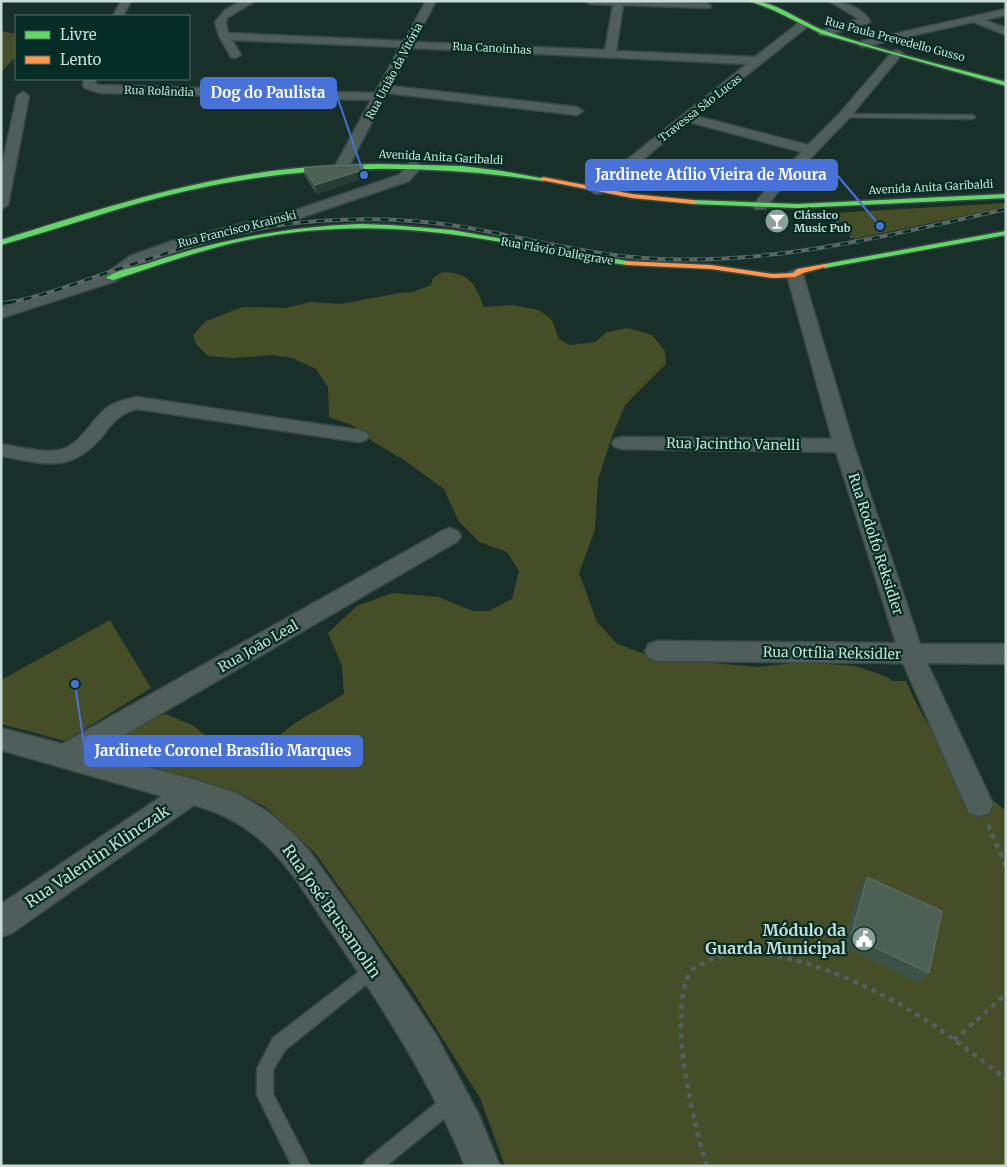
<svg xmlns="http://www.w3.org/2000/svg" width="1007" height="1167" viewBox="0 0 1007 1167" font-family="Merriweather,serif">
<rect width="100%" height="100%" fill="#192f2a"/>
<g fill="#454e27">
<path d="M1 31 16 34V57L1 72Z"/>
<path d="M1006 203V207L855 239 833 213Z"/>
<path d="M442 272C470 273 474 282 484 307L513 305 539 310 552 320 559 339 570 345 595 342 607 332 628 328 652 335 665 351 666 364 625 405 610 442 598 480 595 530 579 573 597 622 617 644 656 658 758 667 801 662 855 666 885 676 893 681H906C924 724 949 759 983 790 990 797 997 805 1006 810V1166H505L480 1098 412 990 316 854 267 808 234 791 138 766 122 748 123 737 145 721 166 714 194 726 225 753 253 756 295 723 344 694 342 666 328 633 357 606 392 593 438 597 473 611H489L512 599 519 571 507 552 479 542 458 520 444 489 404 460 372 441 354 426 329 417 328 387 316 369 292 358 272 355 233 358 208 356 196 344 193 335 206 321 243 307 286 308 310 302 341 304 399 293 413 292 431 285 433 278Z"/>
<path d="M110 620 151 688 65 741 1 724V680Z"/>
</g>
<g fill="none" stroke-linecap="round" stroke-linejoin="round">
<defs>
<g id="lane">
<path d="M844 114 972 115 975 117 972 119 842 117V115Z"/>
<path d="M373 962 378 965 381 970 378 975 285 1050 273 1070V1094L310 1166H292L257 1095V1069L273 1038 368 965Z"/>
<path d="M451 1094 457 1096 459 1102 457 1108 386 1166H363L366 1160 445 1096Z"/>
</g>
<g id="street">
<path d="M121 1H131L123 16H113Z"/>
<path d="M241 1H255L227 18 226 22 228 33 404 41 426 1H436L414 42 605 50 613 5 590 4 585 1 706 3 711 6 710 8 623 5 616 51 755 57 800 22H808L809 24 808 26 696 116 808 145 840 113 893 51 897 50 903 53 848 119 777 193 765 209H755L753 206C767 186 785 169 802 152L689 122 601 193 596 194 589 190 747 64 411 48 391 86 577 107 583 111 577 115 387 93 349 166 342 170 335 166 371 100 100 93 85 88 83 86 84 79H96L95 84 100 85 375 93 400 47 232 40 241 55 235 58 231 57 219 36 215 22 225 10Z"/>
<path d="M829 1C843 1 863 8 870 21L869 23 828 35H820L819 33 820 31 859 19Z"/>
<path d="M1006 9V15L985 20 1006 28V35L973 22 862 47 857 44 862 41Z"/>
<path d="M23 92 29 96 8 205 1 209V170L17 96Z"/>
<path d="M415 162 422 166 409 181 300 218 182 247 140 262 116 281 1 318V308L104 275 130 256 172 241 290 212 399 175 410 163Z"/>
<path d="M795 270 801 272 803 275 854 446 920 644H1006V664L927 663 993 804 989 813 979 816 969 813 903 663 657 661 649 658 645 651 649 644 657 641 896 643 836 452 622 449 615 447 612 443 615 439 622 437 832 439 787 275 789 272Z"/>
<path d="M137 397 359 430 366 432 369 436 366 440 359 442 137 409C122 412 113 422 104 434 72 474 45 464 1 456V444C20 447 40 453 59 450 81 446 91 419 108 407 117 401 127 399 137 397Z"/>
<path d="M450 528 458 531 461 536 458 541 93 753 192 779 236 793 267 811 294 834 310 852 362 924 436 1035 478 1113 500 1166H465C431 1081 381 1005 329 929 307 897 288 862 257 837 238 821 218 812 194 805L12 933 1 937V904L162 796 1 750V728L62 744 442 531Z"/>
</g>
<g id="fast">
<path d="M750 1C778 1 802 24 828 32 886 52 947 66 1006 82V86L822 34 773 10Z"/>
<path d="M378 164 461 166 502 171 546 179 543 181C423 163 304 164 186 191 123 205 63 228 1 245V240C84 214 166 187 252 174 294 167 335 165 378 164Z"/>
<path d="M1006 194V198L798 208 693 204 689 202 693 200 798 204Z"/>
<path d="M359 224 390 225 452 230 627 261 631 263 627 265 605 262C544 251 483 236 421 231 359 225 294 229 233 243 192 253 153 267 113 280L106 278C116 270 136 267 149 263 218 240 286 227 359 224Z"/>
<path d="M1006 231V235L825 268 821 266 825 264Z"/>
</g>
<g id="slow">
<path d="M543 177 632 194 693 200 697 202 693 204 632 198 541 180 540 179Z"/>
<path d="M624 261 711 265 773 274 793 273 797 269 825 264 829 266 803 273 795 277 773 278 711 269 627 265 623 263Z"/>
</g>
</defs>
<use href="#lane" stroke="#394a46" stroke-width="3"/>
<use href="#street" stroke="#394a46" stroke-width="3"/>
<use href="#fast" stroke="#394a46" stroke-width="3"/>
<use href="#slow" stroke="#394a46" stroke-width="3"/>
<path stroke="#53605d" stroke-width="2" stroke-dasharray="2.5 2.5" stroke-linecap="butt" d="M837 221 858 244"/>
<g stroke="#53605d" stroke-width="4.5" stroke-dasharray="5 5" stroke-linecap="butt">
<path d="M988 825 1006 866"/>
<path d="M954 1040 1006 994"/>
<path d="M707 1166C693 1123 667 1014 690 973 694 966 705 963 712 959 766 934 877 988 924 1019 952 1037 979 1058 1006 1079"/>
</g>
<use href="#lane" fill="#4f5e5a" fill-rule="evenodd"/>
<use href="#street" fill="#4f5e5a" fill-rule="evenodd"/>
<use href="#fast" fill="#63d668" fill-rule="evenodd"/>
<use href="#slow" fill="#ff974d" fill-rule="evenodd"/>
<defs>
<path id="rail-far1" d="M8 303C47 295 83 281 121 268 185 247 250 225 319 221 363 218 408 219 451 225 515 235 578 253 643 258 766 267 887 236 1006 209"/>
<path id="rail" d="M1 304 15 301"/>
</defs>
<use href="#rail-far1" stroke="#5b6865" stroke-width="4"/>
<use href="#rail" stroke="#5b6865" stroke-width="4.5"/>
<use href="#rail-far1" stroke="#052d25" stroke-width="2.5" stroke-dasharray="8" stroke-linecap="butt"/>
<use href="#rail" stroke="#052d25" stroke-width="3" stroke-dasharray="9" stroke-linecap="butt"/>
</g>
<g fill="#3d5247">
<path d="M304 168 364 178 316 194 305 176Z"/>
<path d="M867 877 929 973 919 983 843 946 859 887Z"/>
</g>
<path fill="#283d35" d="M363 170 364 178 316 194 315 185Z"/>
<g fill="#4c6056" stroke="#5f746a">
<path d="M363 165V170L315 185 304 168 321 166Z"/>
<path d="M867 877 942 911 929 973 851 936Z"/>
</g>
<defs>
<symbol id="bar-disc" viewBox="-11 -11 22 22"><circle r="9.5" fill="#8ba09a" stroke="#052d25"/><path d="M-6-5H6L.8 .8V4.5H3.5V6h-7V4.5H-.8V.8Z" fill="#fff"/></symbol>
<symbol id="civic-disc" viewBox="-11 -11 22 22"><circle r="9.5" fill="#8ba09a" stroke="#052d25"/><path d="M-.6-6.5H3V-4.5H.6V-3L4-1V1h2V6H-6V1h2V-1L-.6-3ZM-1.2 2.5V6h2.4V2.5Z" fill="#fff"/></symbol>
</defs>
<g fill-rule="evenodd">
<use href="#bar-disc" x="763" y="207" width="28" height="28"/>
<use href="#civic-disc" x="850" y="925" width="28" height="28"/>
</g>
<g text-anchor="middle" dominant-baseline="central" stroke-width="4.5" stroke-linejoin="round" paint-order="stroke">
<g font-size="11" fill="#c9ddd7" stroke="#052d25">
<text transform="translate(895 39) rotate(15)">Rua Paula Prevedello Gusso</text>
<text transform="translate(492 48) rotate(3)">Rua Canoinhas</text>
<text transform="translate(394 71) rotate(-62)">Rua União da Vitória</text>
<text transform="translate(159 91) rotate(2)">Rua Rolândia</text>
<text transform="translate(700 108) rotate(-38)">Travessa São Lucas</text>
<text transform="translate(441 157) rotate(3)">Avenida Anita Garibaldi</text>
<text transform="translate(931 187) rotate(-3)">Avenida Anita Garibaldi</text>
<text transform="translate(237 229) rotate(-14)">Rua Francisco Krainski</text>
<text transform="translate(557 251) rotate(10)">Rua Flávio Dallegrave</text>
</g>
<g font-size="11" font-weight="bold" fill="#c9ddd7" stroke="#052d25" text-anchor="start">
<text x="794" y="215">Clássico<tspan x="794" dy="13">Music Pub</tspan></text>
</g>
<g font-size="14" fill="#c9ddd7" stroke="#052d25">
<text transform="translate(733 444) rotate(1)">Rua Jacintho Vanelli</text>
<text transform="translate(876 544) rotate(72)">Rua Rodolfo Reksidler</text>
<text transform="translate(258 646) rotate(-30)">Rua João Leal</text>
<text transform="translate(832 653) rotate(1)">Rua Ottília Reksidler</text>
</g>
<g font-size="16" fill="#c9ddd7" stroke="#052d25">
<text transform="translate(97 856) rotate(-34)">Rua Valentin Klinczak</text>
<text transform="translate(332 911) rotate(55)">Rua José Brusamolin</text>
</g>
<g font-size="16" font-weight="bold" fill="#c9ddd7" stroke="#052d25" text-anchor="end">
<text x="846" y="930">Módulo da<tspan x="846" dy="18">Guarda Municipal</tspan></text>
</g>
</g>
<path fill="none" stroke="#4872d8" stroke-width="2" d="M364 175L336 93M880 226L837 175M75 684L85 751"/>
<g fill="#4872d8" stroke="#052d25" stroke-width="2">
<circle cx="364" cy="175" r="5"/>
<circle cx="880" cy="226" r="5"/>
<circle cx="75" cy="684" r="5"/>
</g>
<g fill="#4872d8" stroke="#4872d8" stroke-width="2">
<rect x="201" y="78" width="135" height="30" rx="5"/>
<rect x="586" y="160" width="251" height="30" rx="5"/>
<rect x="85" y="736" width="277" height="30" rx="5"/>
</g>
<g font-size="15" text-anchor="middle" font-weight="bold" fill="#fff">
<text x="268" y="98">Dog do Paulista</text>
<text x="711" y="180">Jardinete Atílio Vieira de Moura</text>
<text x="223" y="756">Jardinete Coronel Brasílio Marques</text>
</g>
<rect width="1007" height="1167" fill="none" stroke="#c9ddd7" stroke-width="5"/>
<rect x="15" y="15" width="175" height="65" fill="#052d25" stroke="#53736c"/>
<rect x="25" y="31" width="25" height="8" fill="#63d668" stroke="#53736c"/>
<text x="60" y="40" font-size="15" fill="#c9ddd7">Livre</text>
<rect x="25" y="56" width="25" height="8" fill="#ff974d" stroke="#53736c"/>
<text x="60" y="65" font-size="15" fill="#c9ddd7">Lento</text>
</svg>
